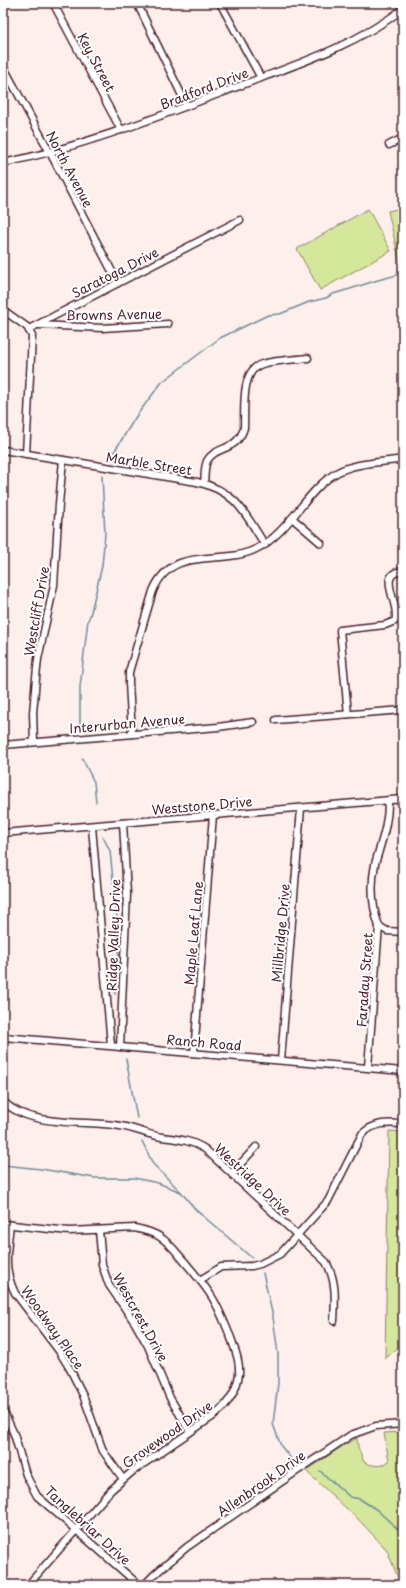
<svg xmlns="http://www.w3.org/2000/svg" width="406" height="1588" viewBox="0 0 406 1588" font-family="'Playpen Sans',sans-serif">
<rect width="100%" height="100%" fill="#fdefeb"/>
<filter id="ink" filterUnits="userSpaceOnUse"><feTurbulence type="fractalNoise" baseFrequency=".025" numOctaves="2"/><feDisplacementMap in="SourceGraphic" scale="8" xChannelSelector="R" yChannelSelector="G"/><feConvolveMatrix kernelMatrix="1 2 1 2 8 2 1 2 1" color-interpolation-filters="sRGB"/></filter>
<g filter="url(#ink)">
<g fill="#d4e79b" stroke="#8f8363">
<path d="M368 209 391 251 320 290 297 249Z"/>
<path d="M398 209H403V265L400 264 388 211Z"/>
<path d="M389 1131 403 1132V1343L385 1359Z"/>
<path d="M403 1432V1585H397L398 1578 387 1550 358 1519 306 1471 344 1445 357 1438 358 1447 364 1462C373 1466 381 1468 389 1461L384 1433Z"/>
</g>
<g fill="none" stroke-linecap="round" stroke-linejoin="round">
<g stroke="#6f8d9b" stroke-width="1.5">
<path d="M63 9 68 3"/>
<path d="M109 460 137 415 162 382 220 338 268 315 280 314 309 302 326 298 333 294 350 289 378 280 397 275"/>
<path d="M80 731V687L88 620 90 616 102 566 105 534 102 475"/>
<path d="M82 758 94 782 96 802"/>
<path d="M103 837 110 851 117 918 119 962 115 994"/>
<path d="M126 1059 137 1118"/>
<path d="M142 1141 153 1164 181 1192 196 1210 252 1258"/>
<path d="M3 1165 41 1169 95 1178H134L158 1183 181 1192"/>
<path d="M263 1273 273 1317 278 1354V1383L273 1424 281 1446 292 1460"/>
<path d="M320 1471 350 1497 360 1499 377 1510 403 1534"/>
</g>
<defs>
<g id="minor">
<path d="M53 3 121 130"/>
<path d="M137 3 187 106"/>
<path d="M220 3 261 78"/>
<path d="M3 66 54 160 118 283"/>
<path d="M389 145 403 138"/>
<path d="M3 163C82 147 158 117 234 88 292 66 353 47 403 9"/>
<path d="M3 310 27 327 32 336 26 454"/>
<path d="M38 325 102 328 168 324"/>
<path d="M29 329 240 220"/>
<path d="M3 450 197 482C237 491 245 514 265 545"/>
<path d="M204 483C205 476 204 468 207 461 216 445 237 452 244 428 245 410 240 370 262 364 277 360 293 360 308 358"/>
<path d="M292 518 321 543"/>
<path d="M348 714 340 630 385 625 395 621C402 606 374 573 403 571"/>
<path d="M276 720 403 710"/>
<path d="M132 734 129 683V672L153 591C173 543 220 567 256 549 290 533 306 489 338 472 357 462 382 463 403 459"/>
<path d="M34 742 33 713 36 678 38 659 54 585 59 504 63 460"/>
<path d="M3 745 218 727 253 722"/>
<path d="M92 827 111 1045"/>
<path d="M3 833 403 799"/>
<path d="M379 926 387 931 403 932"/>
<path d="M3 1037 403 1071"/>
<path d="M120 1047 127 894 123 823"/>
<path d="M194 1053 213 815"/>
<path d="M281 1060 301 808"/>
<path d="M368 1067 379 926C372 907 371 884 375 864 381 843 389 822 388 800"/>
<path d="M3 1101C29 1128 85 1120 120 1126 135 1128 148 1135 162 1137 178 1139 191 1140 205 1149L326 1262C337 1281 335 1300 334 1321"/>
<path d="M232 1173 256 1147"/>
<path d="M3 1224 69 1231 135 1228C144 1230 153 1232 160 1237 170 1243 177 1253 184 1261 194 1273 204 1284 212 1297 220 1310 225 1324 231 1338 235 1350 240 1361 239 1374 237 1390 228 1404 215 1415L133 1471 111 1490 28 1585"/>
<path d="M10 1225C7 1251 3 1269 15 1293L59 1351 70 1369 83 1395 103 1451 123 1479"/>
<path d="M99 1230 102 1265 109 1285 135 1323 148 1346 170 1398 190 1432"/>
<path d="M200 1280 221 1267 252 1266 260 1264 280 1254 328 1201 362 1134C375 1122 387 1123 403 1124"/>
<path d="M3 1410 14 1434 26 1475 37 1496 139 1585"/>
<path d="M144 1585 155 1574 187 1547 297 1471 351 1435 376 1426 403 1424"/>
</g>
</defs>
<use href="#minor" stroke="#4a1f2b" stroke-width="9"/>
<use href="#minor" stroke="#fff" stroke-width="6"/>
</g>
</g>
<g text-anchor="middle" dominant-baseline="central" stroke-width="4" stroke-linejoin="round" paint-order="stroke">
<g font-size="13" fill="#4a1f2b" stroke="#fff">
<text transform="translate(97 62) rotate(62)">Key Street</text>
<text transform="translate(204 88) rotate(-21)">Bradford Drive</text>
<text transform="translate(70 169) rotate(62)">North Avenue</text>
<text transform="translate(115 272) rotate(-27)">Saratoga Drive</text>
<text transform="translate(114 314) rotate(-1)">Browns Avenue</text>
<text transform="translate(149 463) rotate(9)">Marble Street</text>
<text transform="translate(36 611) rotate(-80)">Westcliff Drive</text>
<text transform="translate(127 723) rotate(-5)">Interurban Avenue</text>
<text transform="translate(202 805) rotate(-5)">Weststone Drive</text>
<text transform="translate(193 933) rotate(-85)">Maple Leaf Lane</text>
<text transform="translate(280 933) rotate(-85)">Millbridge Drive</text>
<text transform="translate(113 935) rotate(-88)">Ridge Valley Drive</text>
<text transform="translate(364 980) rotate(-86)">Faraday Street</text>
<text transform="translate(204 1042) rotate(5)">Ranch Road</text>
<text transform="translate(253 1179) rotate(43)">Westridge Drive</text>
<text transform="translate(141 1317) rotate(61)">Westcrest Drive</text>
<text transform="translate(53 1327) rotate(55)">Woodway Place</text>
<text transform="translate(167 1434) rotate(-35)">Grovewood Drive</text>
<text transform="translate(261 1483) rotate(-35)">Allenbrook Drive</text>
<text transform="translate(88 1525) rotate(42)">Tanglebriar Drive</text>
</g>
</g>
<rect width="406" height="1588" fill="none" stroke="#fff" stroke-width="16"/>
<rect x="8" y="8" width="390" height="1572" fill="none" stroke="#4a1f2b" stroke-width="1.5" filter="url(#ink)"/>
</svg>
